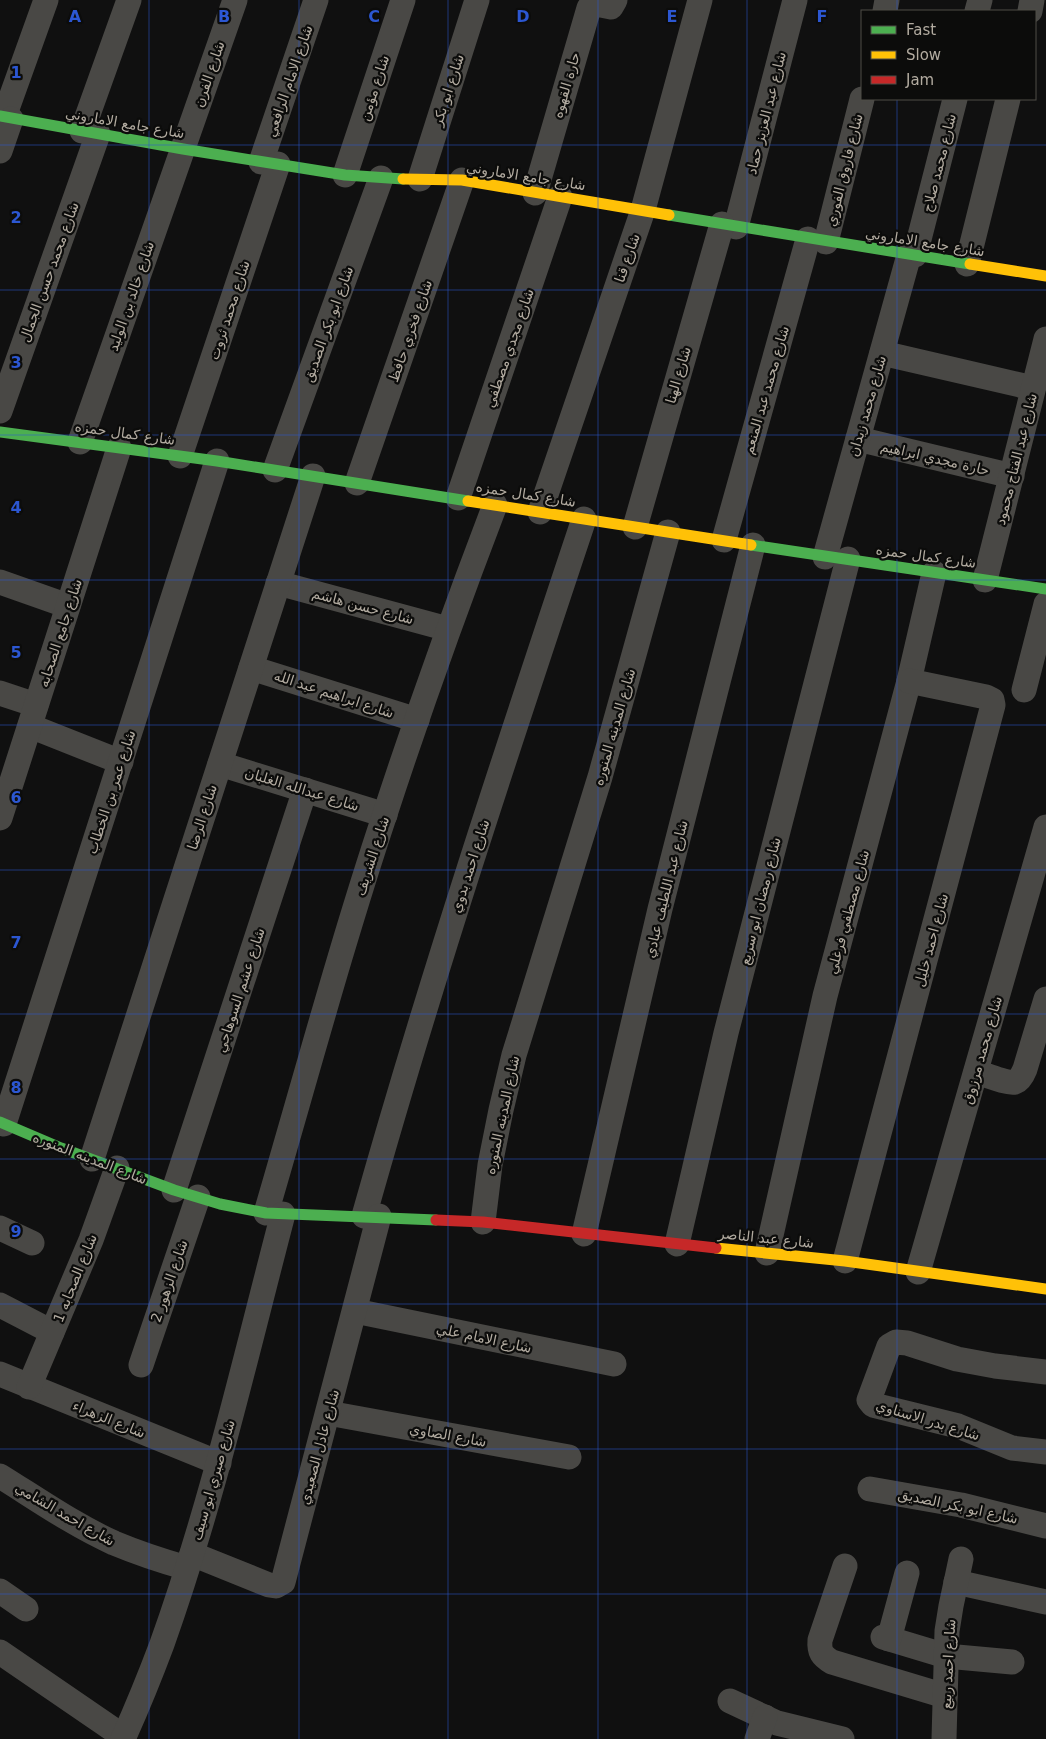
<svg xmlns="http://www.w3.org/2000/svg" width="1046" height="1739" viewBox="0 0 1046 1739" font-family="'DejaVu Sans',Vazirmatn,sans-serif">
<rect width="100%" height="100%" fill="#101010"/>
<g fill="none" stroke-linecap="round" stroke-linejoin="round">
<g stroke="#494845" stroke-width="25">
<path d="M885 11 887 0"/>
<path d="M977 11 980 0"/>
<path d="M1030 11 1032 0"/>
<path d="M4 117 46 0"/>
<path d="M82 131 129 0"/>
<path d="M0 151 11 119"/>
<path d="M261 162 316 0"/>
<path d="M345 175 403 0"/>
<path d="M420 179 477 0"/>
<path d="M535 193 589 8 596 4 611 7 615 0"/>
<path d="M736 227 795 0"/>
<path d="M826 242 862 99"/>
<path d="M915 255 955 99"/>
<path d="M967 264 1008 99"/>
<path d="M882 353 1033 388"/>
<path d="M0 411 98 134"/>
<path d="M858 439 1012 476"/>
<path d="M80 442 235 0"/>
<path d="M180 456 278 164"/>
<path d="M275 470 381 178"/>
<path d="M357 483 462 180"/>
<path d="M458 498 560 197"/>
<path d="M540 512 643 210 700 0"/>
<path d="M635 527 722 224"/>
<path d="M724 540 808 239"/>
<path d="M825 557 909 255"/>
<path d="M985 580 1046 339"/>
<path d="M0 582 68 606"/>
<path d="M278 583 448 629"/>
<path d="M251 668 417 720"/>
<path d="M1024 690 1046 604"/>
<path d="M0 693 36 705"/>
<path d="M30 726 121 762"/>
<path d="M220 764 385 815"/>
<path d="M0 818 119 448"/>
<path d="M976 1072C984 1074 1007 1084 1015 1082 1020 1080 1023 1074 1025 1069L1046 999"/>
<path d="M4 1124 217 461"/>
<path d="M92 1159 313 476"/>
<path d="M174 1190 305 790"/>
<path d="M266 1213C305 1080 341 946 385 814 419 710 456 607 495 505"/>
<path d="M364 1216C430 981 507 750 584 519"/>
<path d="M483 1222 490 1165 501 1110 514 1055 600 777 668 532"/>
<path d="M0 1228 32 1243"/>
<path d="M584 1234 660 909 753 545"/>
<path d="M677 1244 726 1033 848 559"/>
<path d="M767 1253 825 996 909 681 934 573"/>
<path d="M845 1261 993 705 992 700 986 697 909 681"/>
<path d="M918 1272 1046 827"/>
<path d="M0 1305 52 1332"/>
<path d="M355 1311 614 1364"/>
<path d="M141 1365 198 1197"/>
<path d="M1046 1372 995 1366 957 1359 907 1343 896 1342 889 1346 869 1400 873 1405 958 1426 1012 1448 1046 1452"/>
<path d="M0 1374 219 1463"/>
<path d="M29 1387 91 1240 117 1168"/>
<path d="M328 1413 569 1457"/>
<path d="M0 1476C37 1499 74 1525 114 1543 138 1553 162 1561 187 1568"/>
<path d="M870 1489 961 1505 1046 1526"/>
<path d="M192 1554 269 1585 276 1586 283 1582 379 1216"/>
<path d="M845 1566 820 1640C819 1652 822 1656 832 1662L945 1696"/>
<path d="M956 1582 1046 1602"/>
<path d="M0 1591 26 1609"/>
<path d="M883 1637 946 1656 1012 1662"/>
<path d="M889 1639 907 1573"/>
<path d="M0 1652 124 1737"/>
<path d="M730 1701 777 1723 842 1739"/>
<path d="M123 1739C137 1708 150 1676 162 1644 212 1504 245 1359 283 1214"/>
<path d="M757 1739 765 1717"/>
<path d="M944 1739 947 1631 951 1606 961 1559"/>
</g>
<g stroke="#4caf50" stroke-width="11">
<path d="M0 116 183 149 345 175 403 179"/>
<path d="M669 215 970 264"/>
<path d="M0 432 217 461 468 501"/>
<path d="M751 545 1046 589"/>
<path d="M0 1122 61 1148 174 1190 220 1204 266 1213 436 1220"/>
</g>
<g stroke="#ffc107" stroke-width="11">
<path d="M403 179 462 180 669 215"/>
<path d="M970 264 1046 276"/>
<path d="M468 501 751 545"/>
<path d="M716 1248 845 1261 1046 1289"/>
</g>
<path stroke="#c62828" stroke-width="11" d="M436 1220 483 1222 716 1248"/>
</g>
<path fill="none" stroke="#2c57d2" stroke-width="1" stroke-opacity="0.55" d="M149 0V1739M299 0V1739M448 0V1739M598 0V1739M747 0V1739M897 0V11M897 99V1739M0 145H1046M0 290H1046M0 435H1046M0 580H1046M0 725H1046M0 870H1046M0 1014H1046M0 1159H1046M0 1304H1046M0 1449H1046M0 1594H1046"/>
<g text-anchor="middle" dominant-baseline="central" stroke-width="4.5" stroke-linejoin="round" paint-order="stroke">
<g font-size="14" fill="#b2aba0" stroke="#0c0c0b">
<text transform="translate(209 74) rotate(-71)">شارع الفرن</text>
<text transform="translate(289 81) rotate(-71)">شارع الامام الرافعي</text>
<text transform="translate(566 85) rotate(-74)">حارة القهوه</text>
<text transform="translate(374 88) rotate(-72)">شارع مؤمن</text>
<text transform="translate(448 90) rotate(-72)">شارع ابو بكر</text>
<text transform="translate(766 113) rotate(-76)">شارع عبد العزيز حماد</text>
<text transform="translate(125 123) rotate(10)">شارع جامع الاماروني</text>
<text transform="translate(939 163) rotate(-76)">شارع محمد صلاح</text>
<text transform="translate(844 170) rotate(-76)">شارع فاروق الفوري</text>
<text transform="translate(526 176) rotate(9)">شارع جامع الاماروني</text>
<text transform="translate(925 242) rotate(9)">شارع جامع الاماروني</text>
<text transform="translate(627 258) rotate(-71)">شارع قنا</text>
<text transform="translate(49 272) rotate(-70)">شارع محمد حسن الجمال</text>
<text transform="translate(131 296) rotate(-71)">شارع خالد بن الوليد</text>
<text transform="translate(229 310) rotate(-72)">شارع محمد ثروت</text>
<text transform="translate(328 324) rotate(-70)">شارع ابو بكر الصديق</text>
<text transform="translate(410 331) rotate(-71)">شارع فخري حافظ</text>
<text transform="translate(509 348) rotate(-71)">شارع مجدي مصطفي</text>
<text transform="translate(678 375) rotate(-74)">شارع الهنا</text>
<text transform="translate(766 390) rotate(-74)">شارع محمد عبد المنعم</text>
<text transform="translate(867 406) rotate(-74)">شارع محمد زيدان</text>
<text transform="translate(125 433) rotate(8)">شارع كمال حمزه</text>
<text transform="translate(935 458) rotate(13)">حارة مجدي ابراهيم</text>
<text transform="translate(1016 459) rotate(-76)">شارع عبد الفتاح محمود</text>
<text transform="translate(526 494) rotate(9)">شارع كمال حمزه</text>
<text transform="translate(926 556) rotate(8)">شارع كمال حمزه</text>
<text transform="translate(363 606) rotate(15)">شارع حسن هاشم</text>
<text transform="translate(60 633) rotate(-72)">شارع جامع الصحابه</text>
<text transform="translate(334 694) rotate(18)">شارع ابراهيم عبد الله</text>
<text transform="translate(614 727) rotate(-74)">شارع المدينه المنوره</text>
<text transform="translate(302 789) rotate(17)">شارع عبدالله الغلبان</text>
<text transform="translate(111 792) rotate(-72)">شارع عمر بن الخطاب</text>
<text transform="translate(202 817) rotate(-72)">شارع الرضا</text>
<text transform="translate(372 856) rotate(-72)">شارع الشريف</text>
<text transform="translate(470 866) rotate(-72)">شارع احمد بدوي</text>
<text transform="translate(666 889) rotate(-76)">شارع عبد اللطيف عبادي</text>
<text transform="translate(760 901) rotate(-76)">شارع رمضان ابو سريع</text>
<text transform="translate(848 912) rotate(-75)">شارع مصطفي فرغلي</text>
<text transform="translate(931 940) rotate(-75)">شارع احمد خليل</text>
<text transform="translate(240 990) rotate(-72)">شارع عشم السوهاجي</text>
<text transform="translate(982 1050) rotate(-74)">شارع محمد مرزوق</text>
<text transform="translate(502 1115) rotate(-78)">شارع المدينه المنوره</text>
<text transform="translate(90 1158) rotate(21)">شارع المدينه المنوره</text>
<text transform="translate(766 1238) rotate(6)">شارع عبد الناصر</text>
<text transform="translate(75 1278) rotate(-68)">شارع الصحابه 1</text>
<text transform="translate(169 1281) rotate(-71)">شارع الزهور 2</text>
<text transform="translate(484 1338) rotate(12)">شارع الامام علي</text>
<text transform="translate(109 1419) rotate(22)">شارع الزهراء</text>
<text transform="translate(928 1420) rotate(17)">شارع بدر الاسناوي</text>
<text transform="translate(448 1435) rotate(10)">شارع الصاوي</text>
<text transform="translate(319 1447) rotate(-75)">شارع عادل الصعيدي</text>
<text transform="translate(213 1480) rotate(-74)">شارع صبري ابو سيف</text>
<text transform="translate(958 1506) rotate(12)">شارع ابو بكر الصديق</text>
<text transform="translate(65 1514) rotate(30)">شارع احمد الشامي</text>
<text transform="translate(948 1664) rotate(-87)">شارع احمد ربيع</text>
</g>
</g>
<g font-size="16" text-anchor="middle" font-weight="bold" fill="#2c57d2" stroke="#0c0c0b" stroke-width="4.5" stroke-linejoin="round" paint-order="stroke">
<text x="75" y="22">A</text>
<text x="224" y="22">B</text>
<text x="374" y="22">C</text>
<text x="523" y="22">D</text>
<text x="672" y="22">E</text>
<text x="822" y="22">F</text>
<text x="16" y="78">1</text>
<text x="16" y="223">2</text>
<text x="16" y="368">3</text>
<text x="16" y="513">4</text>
<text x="16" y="658">5</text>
<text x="16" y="803">6</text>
<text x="16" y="948">7</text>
<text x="16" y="1093">8</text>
<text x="16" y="1237">9</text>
</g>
<rect x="861" y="10" width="175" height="90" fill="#0c0c0b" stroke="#4e4c47"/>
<rect x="871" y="26" width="25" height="8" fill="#4caf50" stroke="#4e4c47"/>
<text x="906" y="35" font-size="15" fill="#b2aba0">Fast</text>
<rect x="871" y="51" width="25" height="8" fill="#ffc107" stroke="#4e4c47"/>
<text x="906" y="60" font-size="15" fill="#b2aba0">Slow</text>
<rect x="871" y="76" width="25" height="8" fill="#c62828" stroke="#4e4c47"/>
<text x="906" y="85" font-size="15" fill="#b2aba0">Jam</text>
</svg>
